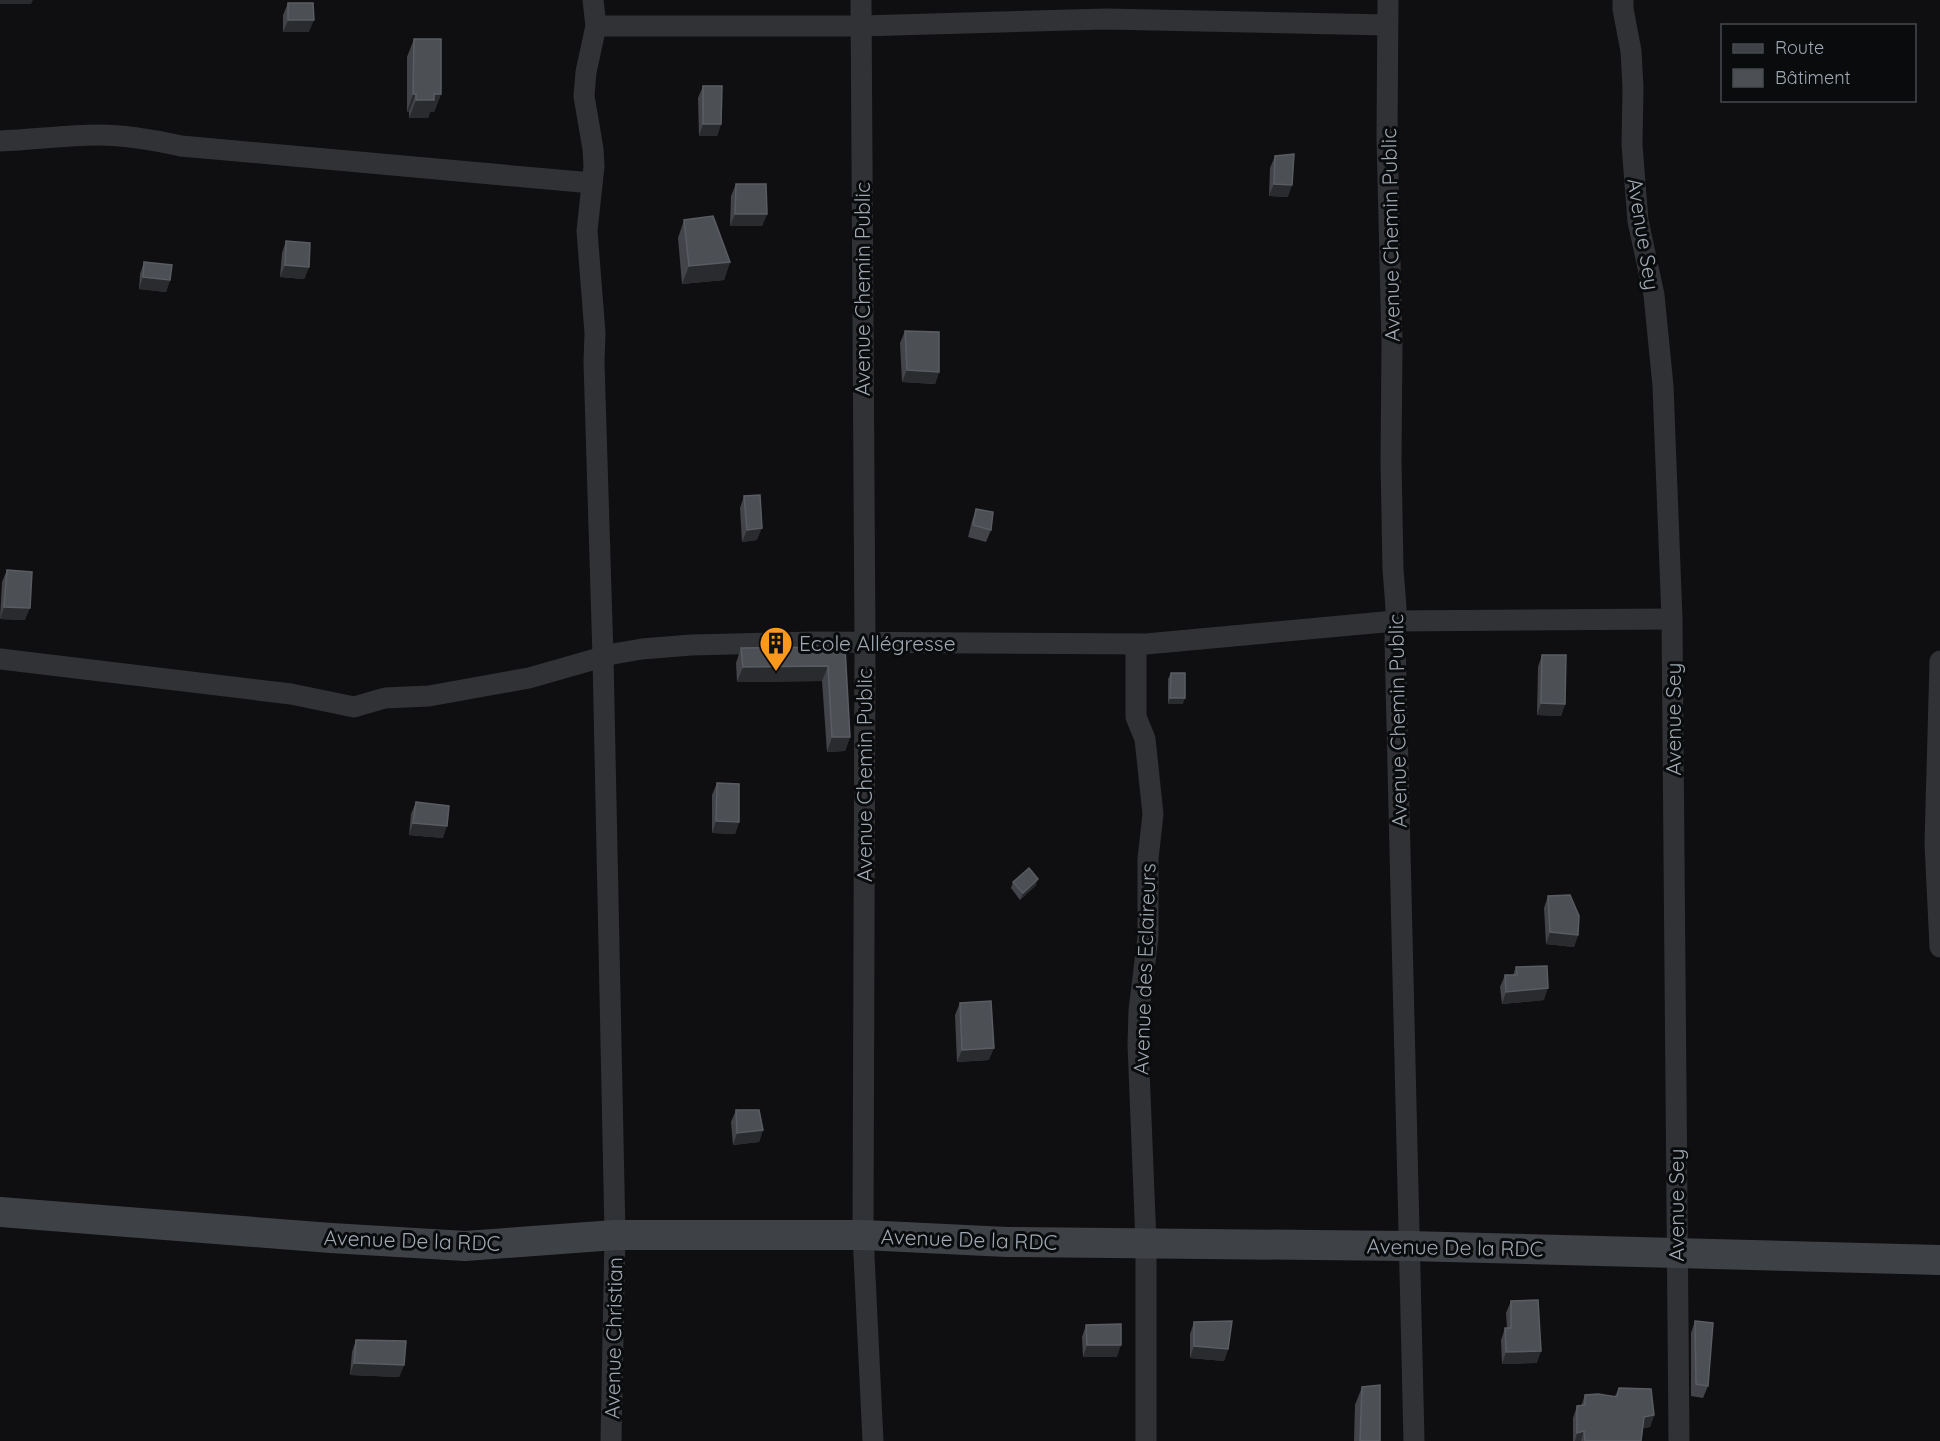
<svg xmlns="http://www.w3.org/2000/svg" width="1940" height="1441" viewBox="0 0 1940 1441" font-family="Quicksand,sans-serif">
<rect width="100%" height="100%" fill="#0f0f11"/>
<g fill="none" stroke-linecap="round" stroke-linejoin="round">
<g stroke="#303236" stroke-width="21">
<path d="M593 0 596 26 586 72 584 96 593 149 594 166 587 231 595 333 594 362 603 657 615 1235 611 1441"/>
<path d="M861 0 865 644 863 1235 873 1441"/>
<path d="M1388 0 1387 137 1392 343 1391 461 1393 569 1396 608 1395 640 1414 1441"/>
<path d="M1623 0V9L1631 51 1633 88 1632 145 1638 221 1654 295 1663 386 1672 619 1679 1441"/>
<path d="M596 26H861L1106 19 1387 25"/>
<path d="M0 141C33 140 65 135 98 135 126 135 154 140 181 146L592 183"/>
<path d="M1136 644V717L1145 739 1153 814 1148 859V937L1139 1010 1138 1044 1146 1243V1441"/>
<path d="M0 659 291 694 354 707 385 698 429 696 529 678 613 654 642 649 691 645 814 642 1146 644 1395 621 1672 619"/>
<path d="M1940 661 1935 844 1940 947"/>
</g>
<path stroke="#3e4146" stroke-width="30" d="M0 1212 331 1238 465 1246 615 1235H863L1007 1242 1408 1246 1940 1260"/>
</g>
<g fill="#424449">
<path d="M288 3 309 32H283V15Z"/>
<path d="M414 39 441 94 434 112H430L428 118H409V112H407V57Z"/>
<path d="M703 86 721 124 717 136H699L698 98Z"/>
<path d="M1275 156 1288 197 1269 196 1270 168Z"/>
<path d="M736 184 767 214 762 226H730L731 196Z"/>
<path d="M684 220 730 262 724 280 682 284 678 238Z"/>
<path d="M286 241 309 267 304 279 280 277 282 253Z"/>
<path d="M144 262 170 280 166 292 139 289 140 274Z"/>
<path d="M905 331 939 372 935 384 902 382 900 343Z"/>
<path d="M744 496 757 540 742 542 740 508Z"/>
<path d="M976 509 991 530 986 542 968 537 972 521Z"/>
<path d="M7 570 25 620 0 619 2 582Z"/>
<path d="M845 647 850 737 845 751 827 752 822 681 737 682 736 663 741 648Z"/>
<path d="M1542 655 1565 704 1561 716 1537 715 1538 667Z"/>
<path d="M1171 673 1183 704H1168V679Z"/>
<path d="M717 783 739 822 735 834 712 833V795Z"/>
<path d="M416 802 443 838 409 835 411 814Z"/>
<path d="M1013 882 1036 885 1020 900 1011 888Z"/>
<path d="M1548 896 1578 935 1574 947 1546 944 1544 908Z"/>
<path d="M1516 967 1544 1000 1502 1004 1500 987 1505 975H1513Z"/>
<path d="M960 1003 989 1060 957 1062 955 1015Z"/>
<path d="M736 1110 763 1130 759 1142 733 1145 731 1122Z"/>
<path d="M1511 1301 1537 1363 1502 1364 1501 1340 1505 1328H1507L1506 1313Z"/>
<path d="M1695 1321 1708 1386 1703 1398 1691 1396V1333Z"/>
<path d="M1194 1322 1228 1349 1224 1361 1190 1358V1334Z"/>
<path d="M1086 1325 1117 1357H1083L1082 1337Z"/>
<path d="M356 1340 404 1365 399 1377 350 1375 352 1352Z"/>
<path d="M1362 1387 1380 1441H1354L1355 1405Z"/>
<path d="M1619 1388 1654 1415 1650 1427 1643 1428 1641 1441H1573V1418L1577 1406H1581L1585 1395 1615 1396Z"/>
</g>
<g fill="#292b2e">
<path d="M0 0H33L31 4H0Z"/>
<path d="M288 20H314L309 32H283Z"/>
<path d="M413 94H416L409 112H407Z"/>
<path d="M434 94H441L434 112H430L428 118H409L416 100Z"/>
<path d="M703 124H721L717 136H699Z"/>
<path d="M1274 184 1292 185 1288 197 1269 196Z"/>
<path d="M735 214H767L762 226H730Z"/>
<path d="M730 262 724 280 682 284 689 266Z"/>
<path d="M285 265 309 267 304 279 280 277Z"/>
<path d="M143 277 170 280 166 292 139 289Z"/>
<path d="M907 370 939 372 935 384 902 382Z"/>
<path d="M762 528 757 540 742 542 747 530Z"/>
<path d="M4 607 30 608 25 620 0 619Z"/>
<path d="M828 666 822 681 737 682 743 667Z"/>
<path d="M1170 698H1185L1183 704H1168Z"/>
<path d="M1541 703 1565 704 1561 716 1537 715Z"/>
<path d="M832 737H850L845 751 827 752Z"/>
<path d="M716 821 739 822 735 834 712 833Z"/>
<path d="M413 823 447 826 443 838 409 835Z"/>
<path d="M1038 879 1036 885 1020 900 1023 893Z"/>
<path d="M1550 932 1578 935 1574 947 1546 944Z"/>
<path d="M1548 988 1544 1000 1502 1004 1506 992Z"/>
<path d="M994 1048 989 1060 957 1062 962 1050Z"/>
<path d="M763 1130 759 1142 733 1145 737 1133Z"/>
<path d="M1087 1345H1121L1117 1357H1083Z"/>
<path d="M1194 1346 1228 1349 1224 1361 1190 1358Z"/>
<path d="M1541 1351 1537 1363 1502 1364 1506 1352Z"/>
<path d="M354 1363 404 1365 399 1377 350 1375Z"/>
<path d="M1654 1415 1650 1427 1640 1429 1644 1417Z"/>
<path d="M1584 1431 1581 1441H1575L1577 1433Z"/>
</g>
<g fill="#4c4f54" stroke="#595d63" stroke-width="1.5">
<path d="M288 3H313L314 20H288Z"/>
<path d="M414 39H441V94H434V100H416V94H413Z"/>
<path d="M703 86H722L721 124H703Z"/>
<path d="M1294 154 1292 185 1274 184 1275 156Z"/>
<path d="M736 184H766L767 214H735Z"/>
<path d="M713 216 730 262 689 266 684 220Z"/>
<path d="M286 241 310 243 309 267 285 265Z"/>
<path d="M144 262 172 265 170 280 143 277Z"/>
<path d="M905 331 939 332V372L907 370Z"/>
<path d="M760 495 762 528 747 530 744 496Z"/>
<path d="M976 509 993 512 991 530 973 525Z"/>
<path d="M7 570 32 572 30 608 4 607Z"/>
<path d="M845 647 850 737H832L828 666 743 667 741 648Z"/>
<path d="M1542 655H1566L1565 704 1541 703Z"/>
<path d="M1171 673H1185V698H1170Z"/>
<path d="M717 783 739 784V822L716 821Z"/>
<path d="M416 802 449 806 447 826 413 823Z"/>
<path d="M1029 868 1038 879 1023 893 1013 882Z"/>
<path d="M1570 895 1579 916 1578 935 1550 932 1548 896Z"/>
<path d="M1547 966 1548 988 1506 992 1505 975H1517L1516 967Z"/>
<path d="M991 1001 994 1048 962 1050 960 1003Z"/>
<path d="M736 1110H759L763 1130 737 1133Z"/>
<path d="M1538 1300 1541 1351 1506 1352 1505 1328H1511V1301Z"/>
<path d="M1232 1321 1228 1349 1194 1346V1322Z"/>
<path d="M1695 1321 1713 1323 1708 1386 1696 1384Z"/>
<path d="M1121 1324V1345H1087L1086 1325Z"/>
<path d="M356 1340 406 1341 404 1365 354 1363Z"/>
<path d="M1380 1385V1441H1360L1362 1387Z"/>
<path d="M1619 1388 1651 1389 1654 1415 1644 1417 1641 1441H1585L1584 1431 1577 1433V1406L1585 1405V1395L1598 1394 1617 1397Z"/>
</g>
<defs>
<symbol id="building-pin" viewBox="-11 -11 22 30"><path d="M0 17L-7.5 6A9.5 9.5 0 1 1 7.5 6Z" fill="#fc981c" stroke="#0a0b0c"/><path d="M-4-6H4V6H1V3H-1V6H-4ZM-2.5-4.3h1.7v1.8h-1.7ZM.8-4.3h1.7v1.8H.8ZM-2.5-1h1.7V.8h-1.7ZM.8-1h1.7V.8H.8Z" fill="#111"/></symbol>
</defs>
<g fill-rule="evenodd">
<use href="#building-pin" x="757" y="624" width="38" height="52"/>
</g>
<g text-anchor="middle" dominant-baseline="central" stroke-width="6" stroke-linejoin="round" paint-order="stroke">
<g font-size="21" fill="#9fa8b3" stroke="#0a0b0c">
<text transform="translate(1644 234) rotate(81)">Avenue Sey</text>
<text transform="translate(1390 235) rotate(-91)">Avenue Chemin Public</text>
<text transform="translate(862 289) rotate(-90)">Avenue Chemin Public</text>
<text transform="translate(1673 719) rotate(-90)">Avenue Sey</text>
<text transform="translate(1397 721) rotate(-91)">Avenue Chemin Public</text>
<text transform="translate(864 775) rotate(-90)">Avenue Chemin Public</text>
<text transform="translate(1144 969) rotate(-88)">Avenue des Eclaireurs</text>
<text transform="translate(1676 1205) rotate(-90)">Avenue Sey</text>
<text transform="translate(969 1239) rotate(2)">Avenue De la RDC</text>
<text transform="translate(412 1240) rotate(2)">Avenue De la RDC</text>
<text transform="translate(1455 1247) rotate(1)">Avenue De la RDC</text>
<text transform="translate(613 1338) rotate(-89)">Avenue Christian</text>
</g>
<g font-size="21" fill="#9fa8b3" stroke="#0a0b0c" text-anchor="start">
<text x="799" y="643">Ecole Allégresse</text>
</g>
</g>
<rect x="1721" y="24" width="195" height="78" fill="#0a0b0c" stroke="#464a4f" stroke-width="1.5"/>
<rect x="1733" y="44" width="30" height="9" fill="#3e4146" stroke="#464a4f" stroke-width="1.5"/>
<text x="1775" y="54" font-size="18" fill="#9fa8b3">Route</text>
<rect x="1733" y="69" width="30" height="18" fill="#4c4f54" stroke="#464a4f" stroke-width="1.5"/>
<text x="1775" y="84" font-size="18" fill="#9fa8b3">Bâtiment</text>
</svg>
